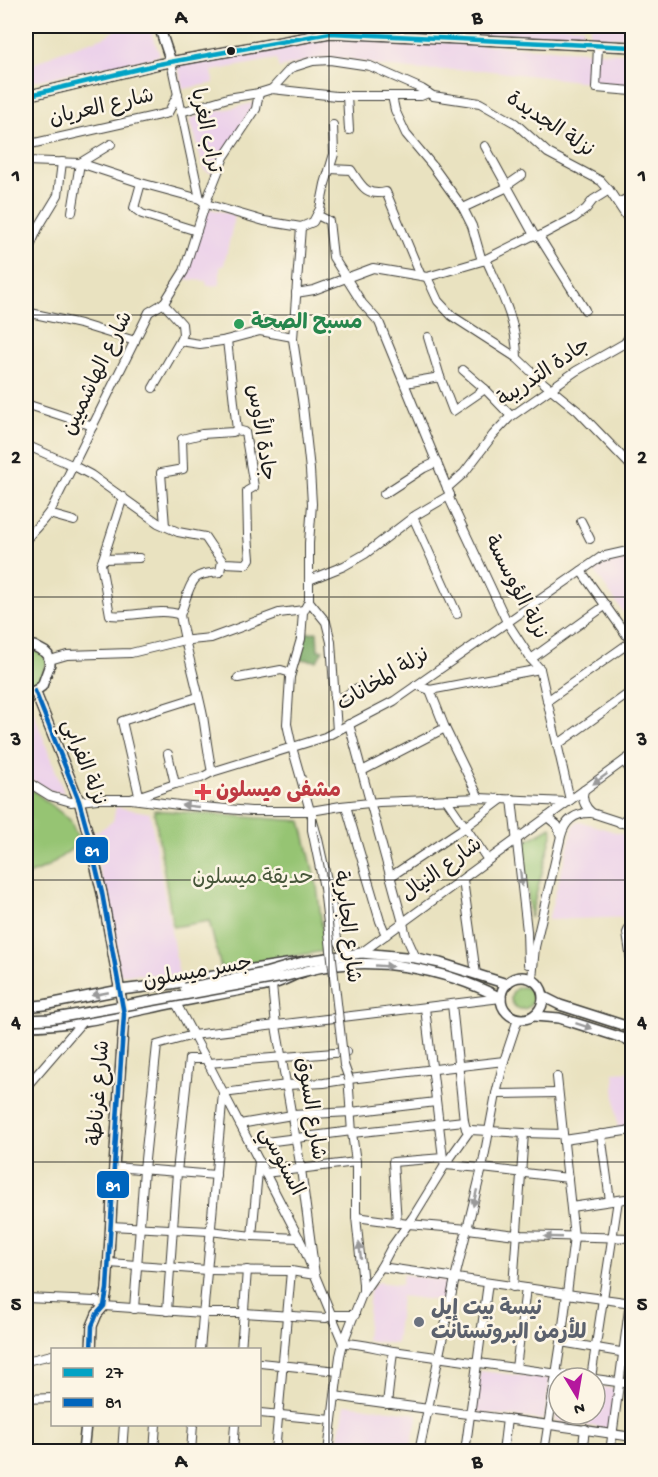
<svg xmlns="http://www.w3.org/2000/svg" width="658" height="1477" viewBox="0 0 658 1477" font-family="'Gochi Hand','Playpen Sans Arabic',sans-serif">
<rect width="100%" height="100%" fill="#fcf5e5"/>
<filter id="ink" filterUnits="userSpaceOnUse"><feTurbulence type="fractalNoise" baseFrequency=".0167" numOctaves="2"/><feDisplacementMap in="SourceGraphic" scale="12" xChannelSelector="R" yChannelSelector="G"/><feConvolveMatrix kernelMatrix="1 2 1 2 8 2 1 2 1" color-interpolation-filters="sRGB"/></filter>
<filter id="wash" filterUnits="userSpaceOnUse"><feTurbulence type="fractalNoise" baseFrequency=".008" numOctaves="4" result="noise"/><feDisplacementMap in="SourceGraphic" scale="24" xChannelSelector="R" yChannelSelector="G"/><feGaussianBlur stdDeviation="1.35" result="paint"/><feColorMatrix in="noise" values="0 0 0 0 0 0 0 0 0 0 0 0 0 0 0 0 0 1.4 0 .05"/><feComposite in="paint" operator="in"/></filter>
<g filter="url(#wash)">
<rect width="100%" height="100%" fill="#e9e2c0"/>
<g fill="#ecd1ea">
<path d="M123 26H154L152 35 160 55 149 59 80 71 26 83V68L54 54 104 37Z"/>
<path d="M326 26H583L582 42 324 30Z"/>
<path d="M590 26H627L625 37 589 38Z"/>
<path d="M324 38 393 39 632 54V87L483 70H421L381 66 350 59 333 58 315 59 279 68 276 59 212 71 214 83 183 89 177 63Z"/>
<path d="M253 103 252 110 214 174 204 170 190 118Z"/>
<path d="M207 208 235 215 224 265 220 267V285L207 286 206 281 183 279Z"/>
<path d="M632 554V625L594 570 613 558Z"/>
<path d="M26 703 31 705 64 793 50 791 26 776Z"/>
<path d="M116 807 150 813 179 975 120 974 92 832 99 831 113 821Z"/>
<path d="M577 822H582L632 837V917L548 920 574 825Z"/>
<path d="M632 1071V1130L618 1131 614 1087 615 1086 614 1072Z"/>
<path d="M403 1274 447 1281 443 1301 401 1296 396 1344 366 1340 370 1290 377 1282 401 1285Z"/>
<path d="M480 1371 550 1379 544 1420 475 1412Z"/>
<path d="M595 1386 616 1389 611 1429 555 1421 559 1392V1414H595Z"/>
<path d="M345 1404 418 1414 410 1451H337Z"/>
</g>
<g fill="#96c473" stroke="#597048" stroke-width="1.5">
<path d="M34 651 42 653 47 661C43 674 42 689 26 684V657L27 654Z"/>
<path d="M26 785 70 820 80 843 47 867 26 876Z"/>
<path d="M154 810 301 821 317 886 325 951 221 968 209 921 173 927Z"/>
<path d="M551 827 553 831 530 918 523 843Z"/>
<circle cx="522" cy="998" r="11"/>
</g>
<path fill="#78aa65" stroke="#4a6340" stroke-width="1.5" d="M317 632 318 650H323L317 661 300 659 304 633Z"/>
</g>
<g filter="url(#ink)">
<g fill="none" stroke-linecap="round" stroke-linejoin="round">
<defs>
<g id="minor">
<path d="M598 46 596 88 632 91"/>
<path d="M171 62 200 199 206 204 264 221 301 227 313 222 320 209 325 184 334 154 333 125"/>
<path d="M272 89 291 68 313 61 330 60 370 66 422 89 433 96 480 103 515 123 548 153 601 181 609 190 632 225"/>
<path d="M347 96 349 130"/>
<path d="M392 96 395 110 406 134 432 165 463 208 472 226 482 261"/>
<path d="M181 112 228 98 259 93 272 89 336 96H421L428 93"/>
<path d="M26 145 168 113 178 94"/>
<path d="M485 146 534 235 540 238 585 310"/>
<path d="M26 161 80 163 141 183 200 199"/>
<path d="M330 169 351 170C361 185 366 197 386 192L421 276"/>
<path d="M141 183 134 208 142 214 197 231"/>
<path d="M618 203 632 196"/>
<path d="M463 208 508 187 509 184 522 175"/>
<path d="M72 212 80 163 111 144"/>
<path d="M317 215 329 221 333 257 362 303 379 322 450 495 449 498 507 622 531 659 540 669 570 800"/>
<path d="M301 227 293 339 303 406 310 470 312 504 309 543V601"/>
<path d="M538 237 574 218 586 209 593 200 609 190"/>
<path d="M26 252 31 244 38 228 58 195 62 162"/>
<path d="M486 259C500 291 517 321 517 358"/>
<path d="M427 277 438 301 452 316 517 358 540 380 578 411 632 467"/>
<path d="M296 293 314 290 373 268 427 277 482 261 534 235"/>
<path d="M163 303 182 324 183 334 180 341"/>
<path d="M26 312 80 324 135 341"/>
<path d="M428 337 440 377"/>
<path d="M463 370 485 389 511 416"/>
<path d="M405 383 440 377 453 411 485 389"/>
<path d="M153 388 180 341 200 344 222 341 260 331 293 337"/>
<path d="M26 404 93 426"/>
<path d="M26 445 74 466 91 475 158 523 178 532 205 537 211 546 224 563 246 564 250 559 248 535 247 491 254 487 245 432 237 430 227 340"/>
<path d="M447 488 464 473 493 435 509 418 576 371 625 343 630 335 632 316"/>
<path d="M384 494 424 468 437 462"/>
<path d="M123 497 103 559 139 558"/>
<path d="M49 514 74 521"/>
<path d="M413 517 457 614"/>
<path d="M581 521 590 539"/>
<path d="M165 526 161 473 183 469 182 439 202 434 233 432 237 430"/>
<path d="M26 540C34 529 45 520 52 508L149 312 164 303 184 271 206 202 224 157 256 109 259 93"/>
<path d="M103 559 101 564 110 615C132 618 160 607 180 615 185 604 188 585 196 578 201 573 214 573 220 572L222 561"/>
<path d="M581 571 632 643"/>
<path d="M309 580 344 566 365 554 416 515 450 495"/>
<path d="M180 615C186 649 196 682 203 716 206 735 208 754 212 772"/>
<path d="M531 659 606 605"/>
<path d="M50 660 67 655 131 653 180 641 211 638 279 613 304 610"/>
<path d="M238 678 281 670 291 673"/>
<path d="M416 685 430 690 540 669"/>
<path d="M430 690 445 728 479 798"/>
<path d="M334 698 344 697 355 689"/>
<path d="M547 701 632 641"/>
<path d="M349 724 403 923 406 936 416 958"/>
<path d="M337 731 331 642 326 622 309 601 303 612 301 639 290 677 287 724 292 747 318 839 329 889 337 939 343 949 349 954"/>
<path d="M557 745 632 691"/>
<path d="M168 754 175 784"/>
<path d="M624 761 632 773"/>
<path d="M362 771 445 728"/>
<path d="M26 781 50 796 71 802 97 799H131L179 805 251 811H311L341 806 379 802 479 798 567 802"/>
<path d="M584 790C581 799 585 807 592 813"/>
<path d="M139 795 122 721 198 697"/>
<path d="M131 799 175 784 201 778 212 772 325 737 394 701 601 557 632 550"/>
<path d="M446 799 488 860"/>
<path d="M512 799 527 931 528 964"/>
<path d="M346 806 380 921 386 935"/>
<path d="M547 817 557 825 560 834"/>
<path d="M620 823 632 814"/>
<path d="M390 877 465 827 502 799"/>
<path d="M463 880 476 974"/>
<path d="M632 926H630L627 933 632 967"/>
<path d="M361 953 632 755"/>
<path d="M532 979 535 947 561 836C565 820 576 812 592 813L632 826"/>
<path d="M176 1003 208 1063 302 1244 343 1343C360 1343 376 1348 393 1351L587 1378"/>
<path d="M452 1004 464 1121 466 1129 470 1130"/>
<path d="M425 1008 443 1158"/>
<path d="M208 1063 346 1052"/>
<path d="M26 1087 82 1022"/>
<path d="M496 1094 558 1093"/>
<path d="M240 1124 292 1115 351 1112 436 1102"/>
<path d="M352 1133 464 1121"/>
<path d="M601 1134 610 1201"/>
<path d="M564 1140 632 1130"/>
<path d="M250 1144 352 1131"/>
<path d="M114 1167 216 1175"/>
<path d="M265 1173 356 1162"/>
<path d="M571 1207 632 1198"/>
<path d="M356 1217 408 1224 468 1229 516 1235 632 1238"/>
<path d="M397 1223 393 1162 443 1158 445 1165 482 1168 568 1178"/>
<path d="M110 1226 210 1231 252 1236 299 1238"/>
<path d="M252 1236 259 1161"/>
<path d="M109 1263 207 1270 291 1271 315 1275 301 1169 276 1026 272 985"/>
<path d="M381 1267 574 1295 632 1303"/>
<path d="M513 1287 524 1133"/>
<path d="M364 1291 381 1267 391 1248 413 1217 445 1165 470 1130 524 1133 563 1134"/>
<path d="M26 1298 96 1301 104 1306 203 1313H244L326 1318 332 1315H355"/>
<path d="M134 1309 144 1169 157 1045 193 1035 501 998"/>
<path d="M167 1311 177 1172 189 1059H206"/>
<path d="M561 1342 632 1354"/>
<path d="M200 1350 223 1093 287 1085 324 1083 349 1079 504 1061"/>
<path d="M241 1350 247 1270"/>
<path d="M26 1361 52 1355"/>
<path d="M260 1363 338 1371"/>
<path d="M516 1368 526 1288"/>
<path d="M591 1378 618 1200"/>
<path d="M595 1379 632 1384"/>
<path d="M335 1396C434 1411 533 1421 632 1437"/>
<path d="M26 1399 52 1398"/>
<path d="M387 1404 393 1351"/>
<path d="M260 1413 332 1420"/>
<path d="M122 1452 124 1424"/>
<path d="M154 1452 156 1424"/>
<path d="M191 1452 193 1424"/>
<path d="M233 1452 235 1424"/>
<path d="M275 1452 291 1271"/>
<path d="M328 1452 340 1356 343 1343 363 1292V1284L356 1217V1162L352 1133 348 1075"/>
<path d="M419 1452 455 1278 482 1168 496 1094 504 1061 518 1019"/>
<path d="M465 1452 488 1283"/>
<path d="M503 1452 507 1419"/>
<path d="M544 1452 561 1342 574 1237 557 1077"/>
<path d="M582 1452 585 1429"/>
<path d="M610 1452 632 1287"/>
</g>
<g id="major">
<path d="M159 26 171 62"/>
<path d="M26 96 159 64 330 33 632 47"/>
<path d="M26 647 34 646 45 652 48 655 50 664 42 686 35 691 26 692"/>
<path d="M35 691 79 801 88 834 102 893 124 1014 114 1167 107 1289 104 1306 97 1314 92 1326 91 1350"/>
<circle cx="522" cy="998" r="21"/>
<path d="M544 997 560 1005 632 1028"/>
<path d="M26 1007 44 1005 120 990 171 984 246 970 361 953 416 958 440 963 507 984"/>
<path d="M534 1016 559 1018 632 1041"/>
<path d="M26 1026C76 1026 125 1013 174 1003 198 998 222 994 246 989 254 988 264 987 273 984 284 981 295 974 306 971 371 954 443 968 501 998"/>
<path d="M83 1452 86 1424"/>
</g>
</defs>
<use href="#minor" stroke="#3b3a35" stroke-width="10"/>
<use href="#major" stroke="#3b3a35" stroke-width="12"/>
<use href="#minor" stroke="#fff" stroke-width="8"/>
<use href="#major" stroke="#fff" stroke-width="9"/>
<defs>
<path id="minor-bridge" d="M312 815V830L324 888 344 1065 349 1079"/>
<g id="major-bridge">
<path d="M185 988 265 973 303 962"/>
<path d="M26 1020 49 1019 73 1015 283 977 306 971"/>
</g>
</defs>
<use href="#minor-bridge" stroke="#3b3a35" stroke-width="10" stroke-linecap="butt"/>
<use href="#major-bridge" stroke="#3b3a35" stroke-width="12" stroke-linecap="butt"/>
<use href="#minor-bridge" stroke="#fff" stroke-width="8"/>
<use href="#major-bridge" stroke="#fff" stroke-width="9"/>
<defs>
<path id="bus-1" d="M26 96 159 64 330 33 632 47"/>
<path id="bus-2" d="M35 691 79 801 88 834 102 893 124 1014 114 1167 107 1289 104 1306 97 1314 92 1326 91 1350"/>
</defs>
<use href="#bus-1" stroke="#fcf5e5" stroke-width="9"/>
<use href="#bus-2" stroke="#fcf5e5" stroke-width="9"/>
<use href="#bus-1" stroke="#01a2c5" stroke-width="4.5"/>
<use href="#bus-2" stroke="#0065bd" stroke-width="4.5"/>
</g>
<defs><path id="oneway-solid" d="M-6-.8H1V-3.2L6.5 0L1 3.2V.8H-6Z" transform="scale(1.5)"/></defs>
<g fill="#999">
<use href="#oneway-solid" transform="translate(600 779) rotate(144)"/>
<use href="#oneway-solid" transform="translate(190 806) rotate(-174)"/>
<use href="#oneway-solid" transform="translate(521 878) rotate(84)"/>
<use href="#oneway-solid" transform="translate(384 966) rotate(3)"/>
<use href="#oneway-solid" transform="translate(100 994) rotate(169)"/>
<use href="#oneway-solid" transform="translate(584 1026) rotate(18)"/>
<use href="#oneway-solid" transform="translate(475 1198) rotate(103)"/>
<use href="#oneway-solid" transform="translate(553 1237) rotate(-178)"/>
<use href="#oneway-solid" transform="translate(360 1251) rotate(-97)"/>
</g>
</g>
<path fill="none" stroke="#1c1c1c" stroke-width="1.5" stroke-opacity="0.55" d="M329 26V1452M26 315H632M26 597H632M26 880H632M26 1162H632"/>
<circle fill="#1c1c1c" stroke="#fcf5e5" stroke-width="2" cx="231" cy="51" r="5"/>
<circle fill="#2e9e5b" stroke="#fcf5e5" stroke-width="2" cx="239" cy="324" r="6"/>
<path fill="#e0444e" stroke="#fcf5e5" stroke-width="2" d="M200 783h6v6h6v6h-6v6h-6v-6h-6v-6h6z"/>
<circle fill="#6b7280" stroke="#fcf5e5" stroke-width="2" cx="419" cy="1322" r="6"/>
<g text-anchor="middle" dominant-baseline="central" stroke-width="5" stroke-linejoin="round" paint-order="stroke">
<g font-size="21" fill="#1c1c1c" stroke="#fcf5e5">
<text transform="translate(102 109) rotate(-13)">شارع العريان</text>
<text transform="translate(549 126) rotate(34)">نزلة الجديدة</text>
<text transform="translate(204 131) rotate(78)">تراب الغربا</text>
<text transform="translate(99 374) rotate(-64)">شارع الهاشميين</text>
<text transform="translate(545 374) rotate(-34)">جادة التدريبة</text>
<text transform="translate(259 433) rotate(81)">جادة الأوس</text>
<text transform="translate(514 588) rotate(63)">نزلة الؤوسسة</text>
<text transform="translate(384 681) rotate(-31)">نزلة المخانات</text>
<text transform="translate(82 763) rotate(69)">نزلة الفرابي</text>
<text transform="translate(443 871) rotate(-36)">شارع النيال</text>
<text transform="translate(345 927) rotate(83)">شارع الجابرية</text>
<text transform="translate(198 974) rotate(-10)">جسر ميسلون</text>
<text transform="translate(101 1093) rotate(-86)">شارع غرناطة</text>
<text transform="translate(309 1109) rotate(81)">شارع السوق</text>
<text transform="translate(280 1162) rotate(63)">السنوسي</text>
</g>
<g font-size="21" font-weight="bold" fill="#27864d" stroke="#fcf5e5" text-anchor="start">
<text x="251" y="324">مسبح الصحة</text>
</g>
<g font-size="21" font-weight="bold" fill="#be3a42" stroke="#fcf5e5" text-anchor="start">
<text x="216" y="792">مشفى ميسلون</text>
</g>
<g font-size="21" fill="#47573a" stroke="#fcf5e5">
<text x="253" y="879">حديقة ميسلون</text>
</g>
<g font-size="21" font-weight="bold" fill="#5b616d" stroke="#fcf5e5" text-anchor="start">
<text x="431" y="1310">نيسة بيت إيل<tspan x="431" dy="24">للأرمن البروتستانت</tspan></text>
</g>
</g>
<g stroke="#fcf5e5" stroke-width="2">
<rect x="75" y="836" width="34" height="28" rx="6" fill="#0065bd"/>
<rect x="96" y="1170" width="34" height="29" rx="6" fill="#0065bd"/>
</g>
<g font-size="16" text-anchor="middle" font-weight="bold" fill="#fff">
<text x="92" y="856">81</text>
<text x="113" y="1191">81</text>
</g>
<rect width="658" height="1477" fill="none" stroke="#fcf5e5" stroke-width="66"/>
<rect x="51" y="1348" width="210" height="78" fill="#fcf5e5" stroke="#a29e95" stroke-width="1.5"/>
<rect x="63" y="1368" width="30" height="9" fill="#01a2c5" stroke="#a29e95" stroke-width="1.5"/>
<text x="105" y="1378" font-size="18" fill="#1c1c1c">27</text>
<rect x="63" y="1398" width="30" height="9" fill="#0065bd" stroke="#a29e95" stroke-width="1.5"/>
<text x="105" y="1408" font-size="18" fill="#1c1c1c">81</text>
<g transform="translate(577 1396) rotate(169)"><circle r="28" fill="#fcf5e5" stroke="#a29e95" stroke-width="1.5"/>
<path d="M0-4.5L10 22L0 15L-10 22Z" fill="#b5179e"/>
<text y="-9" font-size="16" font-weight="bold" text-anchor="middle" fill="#1c1c1c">N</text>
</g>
<rect x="33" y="33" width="592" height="1411" fill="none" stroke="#1c1c1c" stroke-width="2"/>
<g font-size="20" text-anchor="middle" font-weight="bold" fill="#1c1c1c">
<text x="181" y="23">A</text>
<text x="477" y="23">B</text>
<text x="16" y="181">1</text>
<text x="642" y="181">1</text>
<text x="16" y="463">2</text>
<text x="642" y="463">2</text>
<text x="16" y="745">3</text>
<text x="642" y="745">3</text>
<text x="16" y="1028">4</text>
<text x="642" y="1028">4</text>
<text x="16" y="1310">5</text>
<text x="642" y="1310">5</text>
<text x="181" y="1467">A</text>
<text x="477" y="1467">B</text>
</g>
</svg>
